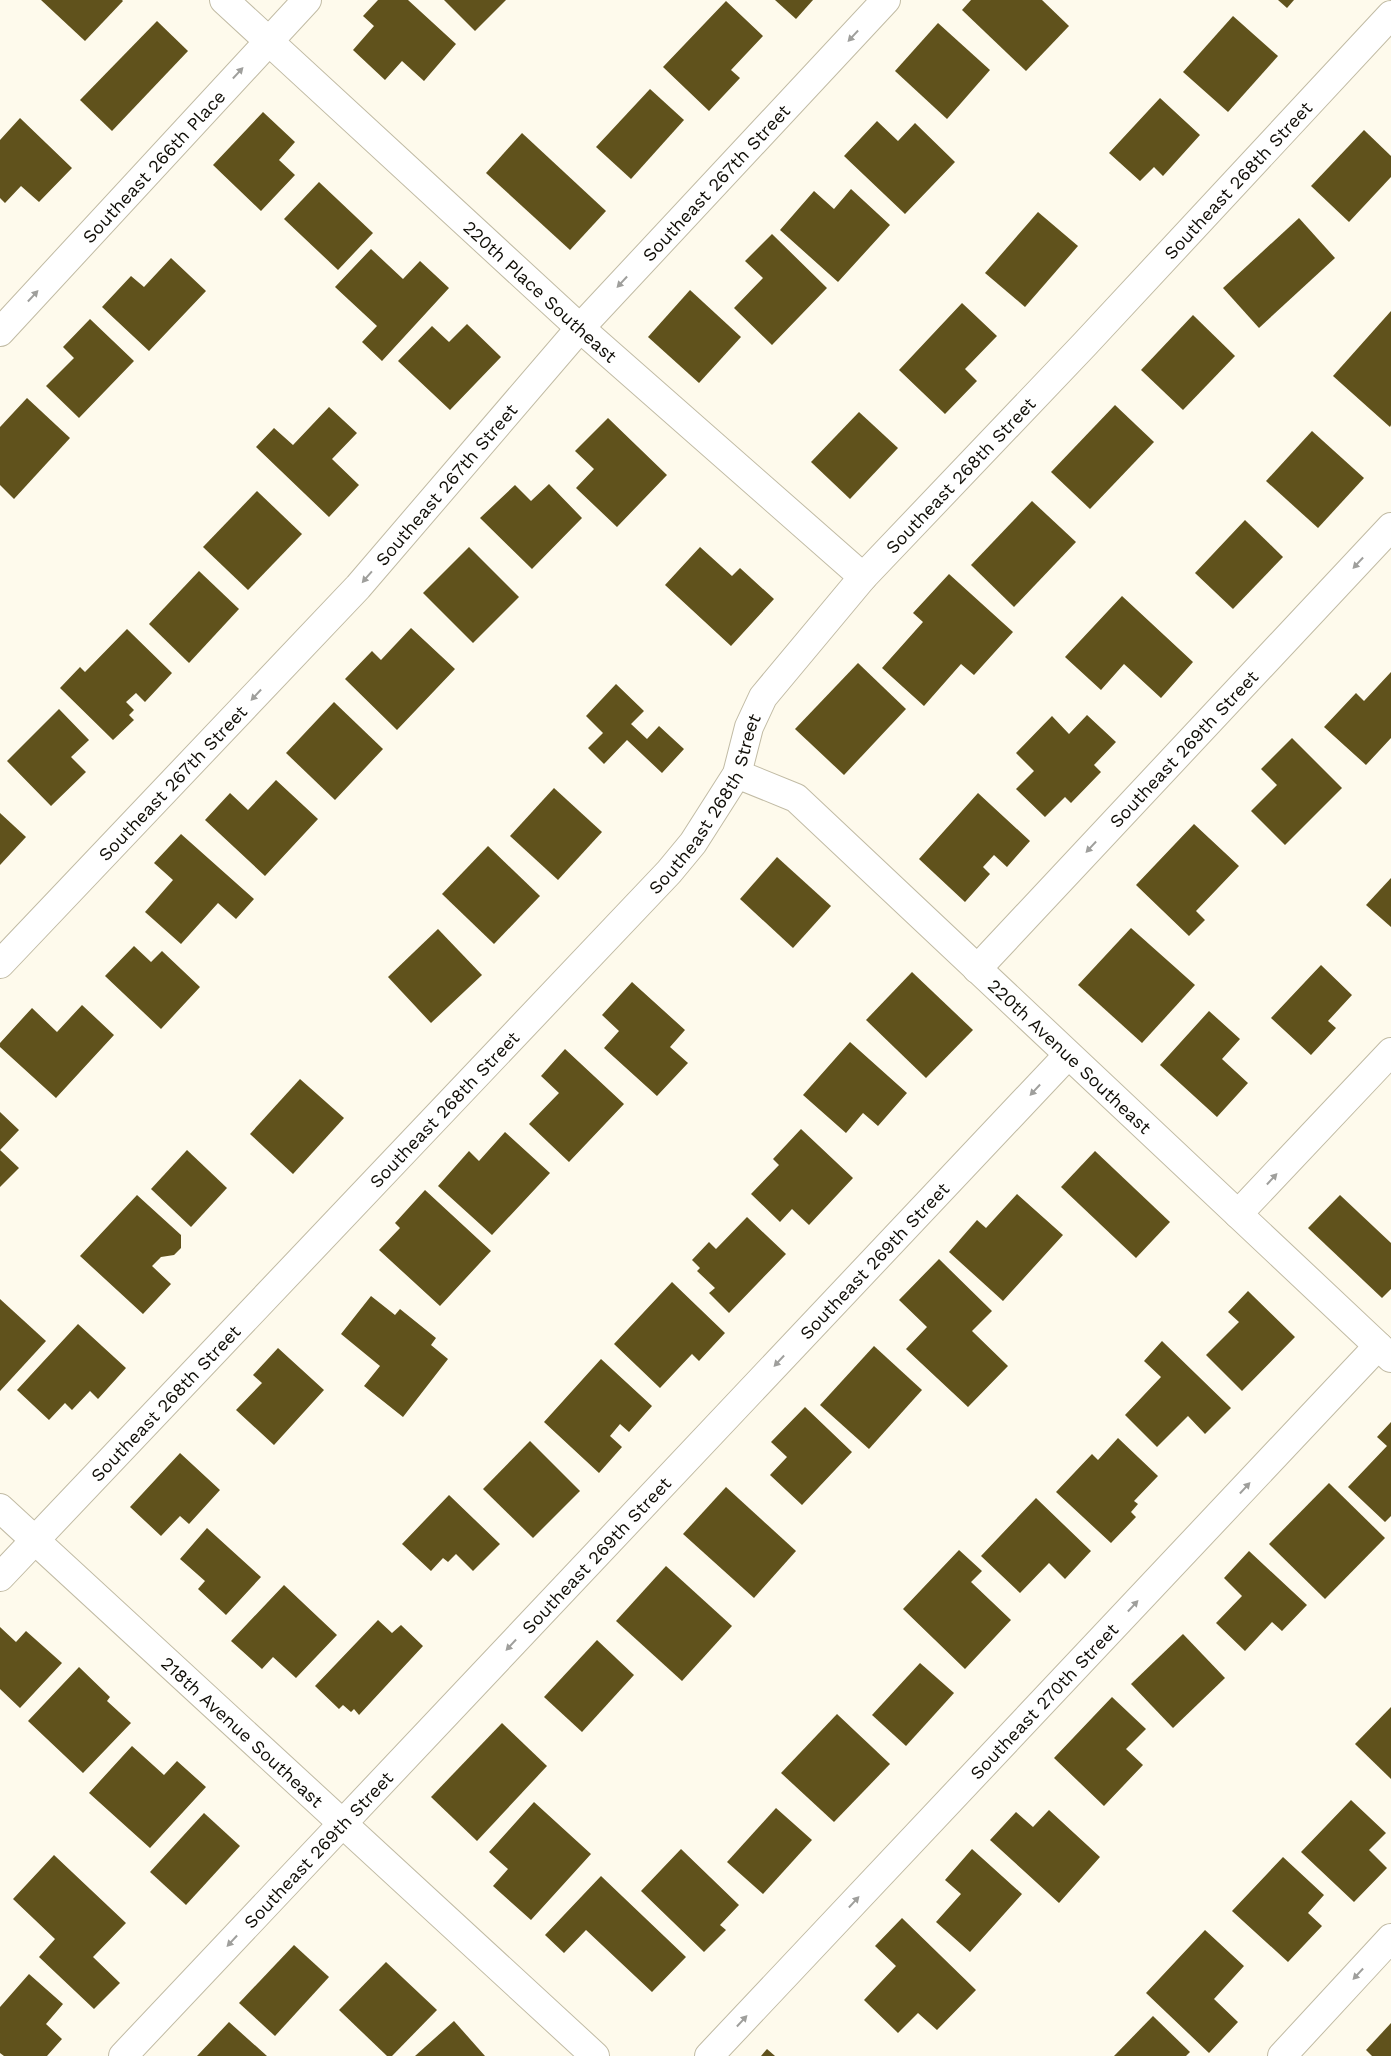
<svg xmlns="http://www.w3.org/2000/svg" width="1391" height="2056" viewBox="0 0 1391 2056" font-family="'Work Sans',sans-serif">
<rect width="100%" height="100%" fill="#fefaec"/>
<g fill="#60521c">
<path d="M41 0H122L123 1 85 41Z"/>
<path d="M378 0H408L456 44 424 81 402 61 385 80 353 50 374 26 363 16Z"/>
<path d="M444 0H506L475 31Z"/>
<path d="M775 0H813L796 19Z"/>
<path d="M971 0H1042L1069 26 1026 71 962 10Z"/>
<path d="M1278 0H1294L1287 8Z"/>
<path d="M726 1 763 36 731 70 740 78 709 111 663 67Z"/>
<path d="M1233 16 1278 56 1228 112 1183 72Z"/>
<path d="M157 21 188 51 112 131 80 100Z"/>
<path d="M938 23 990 70 947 119 895 71Z"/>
<path d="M650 89 684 120 631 179 596 147Z"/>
<path d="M1160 98 1200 135 1163 176 1154 167 1140 181 1109 153Z"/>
<path d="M263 112 295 142 279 160 295 175 261 211 213 165Z"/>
<path d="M20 118 72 168 39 202 21 186 5 203 0 198V140Z"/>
<path d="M877 121 898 141 915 123 955 162 905 214 844 156Z"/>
<path d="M1364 130 1391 156V177L1349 222 1311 186Z"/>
<path d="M522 133 606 211 570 250 486 173Z"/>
<path d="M319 182 373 233 338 270 284 219Z"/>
<path d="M851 189 890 225 838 282 780 230 814 191 834 209Z"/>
<path d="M1038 212 1078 246 1025 307 985 273Z"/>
<path d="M1299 218 1335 258 1259 328 1223 288Z"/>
<path d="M772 234 827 288 772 345 734 308 763 278 745 261Z"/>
<path d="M371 249 403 279 420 261 449 288 382 361 362 342 377 326 335 287Z"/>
<path d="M171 258 206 291 149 351 102 307 131 276 144 287Z"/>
<path d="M690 290 741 337 699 383 648 337Z"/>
<path d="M962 303 997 336 965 369 977 381 945 414 899 370Z"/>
<path d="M1391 311V425L1390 427 1333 376Z"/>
<path d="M1193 315 1235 356 1183 410 1141 370Z"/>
<path d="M90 319 134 361 79 418 46 386 74 358 63 347Z"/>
<path d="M467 324 501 357 450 410 398 361 432 326 449 342Z"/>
<path d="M27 398 70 438 14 499 0 485V427Z"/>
<path d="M1115 405 1154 442 1090 509 1051 472Z"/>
<path d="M329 407 357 433 332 459 359 485 329 517 256 447 274 428 293 445Z"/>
<path d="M859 412 898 448 850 499 811 462Z"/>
<path d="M608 418 667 475 617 527 576 488 594 469 575 451Z"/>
<path d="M1312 431 1364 478 1318 528 1266 481Z"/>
<path d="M549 484 582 518 532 569 480 518 515 485 531 501Z"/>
<path d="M257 491 302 534 248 590 203 547Z"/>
<path d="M1032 501 1076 542 1014 607 971 565Z"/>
<path d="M1245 520 1283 557 1233 609 1195 573Z"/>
<path d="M469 547 519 597 473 643 423 593Z"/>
<path d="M700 547 732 576 740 568 774 599 731 646 665 585Z"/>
<path d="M199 571 239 609 189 663 149 624Z"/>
<path d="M949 574 1013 632 974 675 961 664 924 706 882 668 923 622 913 613Z"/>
<path d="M1122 596 1193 662 1161 698 1124 664 1101 690 1065 657Z"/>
<path d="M411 628 455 669 397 730 345 679 372 651 381 660Z"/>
<path d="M127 629 172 673 145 702 136 693 126 702 134 710 129 715 134 720 113 740 60 688 80 667 85 672Z"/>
<path d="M858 663 906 709 844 775 795 729Z"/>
<path d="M1391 672V738L1366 765 1324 727 1356 693 1364 701Z"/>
<path d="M616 684 644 711 631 724 647 739 659 726 684 749 662 773 627 740 604 764 588 748 603 733 586 716Z"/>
<path d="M334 702 383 749 335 800 286 753Z"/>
<path d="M59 709 89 740 71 757 86 772 51 806 7 761Z"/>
<path d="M1087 715 1116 742 1094 765 1101 772 1071 803 1065 797 1045 817 1016 789 1034 771 1016 753 1052 716 1069 734Z"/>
<path d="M1292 738 1342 788 1285 845 1251 811 1277 785 1261 769Z"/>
<path d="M276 780 318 819 265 876 205 820 230 793 248 810Z"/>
<path d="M554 788 602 832 558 880 510 836Z"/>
<path d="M978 793 1030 841 1007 867 994 855 983 867 990 874 965 902 919 859Z"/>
<path d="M0 813 26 837 0 865Z"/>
<path d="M1194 824 1239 866 1196 911 1205 920 1189 936 1136 885Z"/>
<path d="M181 834 254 899 236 919 218 903 181 944 145 912 173 880 154 863Z"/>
<path d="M488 846 540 896 494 944 442 894Z"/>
<path d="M777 857 831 906 793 948 740 899Z"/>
<path d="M1391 878V927L1366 905Z"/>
<path d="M1131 928 1195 985 1142 1043 1078 985Z"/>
<path d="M438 929 482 975 431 1023 388 977Z"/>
<path d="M134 946 151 962 162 951 200 987 161 1029 105 976Z"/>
<path d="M1321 965 1352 995 1328 1021 1336 1028 1311 1055 1271 1018Z"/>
<path d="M912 972 973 1030 926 1078 866 1020Z"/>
<path d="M632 982 685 1030 670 1047 688 1063 657 1096 604 1048 619 1031 602 1015Z"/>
<path d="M82 1005 114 1035 56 1098 0 1047V1043L32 1008 57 1032Z"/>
<path d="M1209 1011 1240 1039 1222 1059 1248 1083 1217 1117 1160 1065Z"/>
<path d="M850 1042 907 1093 878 1126 863 1113 846 1133 803 1095Z"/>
<path d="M565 1049 624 1104 569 1162 529 1124 559 1093 541 1076Z"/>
<path d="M300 1079 344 1118 293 1174 250 1134Z"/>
<path d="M0 1112 19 1130 0 1150 19 1168 0 1187Z"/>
<path d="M801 1129 853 1178 809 1225 792 1209 780 1222 751 1194 779 1165 773 1159Z"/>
<path d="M505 1132 550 1173 492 1235 438 1186 469 1151 479 1161Z"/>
<path d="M187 1150 227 1188 191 1227 151 1189Z"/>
<path d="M1095 1151 1170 1222 1136 1258 1061 1187Z"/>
<path d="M425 1190 491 1251 440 1306 379 1250 400 1228 395 1223Z"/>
<path d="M1017 1194 1063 1235 1003 1301 949 1252 977 1220 986 1228Z"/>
<path d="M137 1195 181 1235V1248L174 1255 161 1257 152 1266 171 1284 143 1314 80 1256Z"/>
<path d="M1340 1195 1391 1243V1289L1382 1298 1308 1228Z"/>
<path d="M747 1217 786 1254 729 1313 709 1293 715 1288 697 1271 700 1268 692 1260 709 1242 716 1249Z"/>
<path d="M939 1259 992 1311 972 1331 1008 1366 968 1407 906 1349 927 1327 899 1300Z"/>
<path d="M672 1282 725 1333 699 1361 692 1354 660 1388 614 1344Z"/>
<path d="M1248 1291 1295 1337 1242 1391 1206 1355 1239 1322 1228 1312Z"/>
<path d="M371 1296 395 1315 400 1309 436 1338 431 1345 448 1359 403 1417 364 1386 380 1366 341 1334Z"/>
<path d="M0 1299 46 1341 0 1391Z"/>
<path d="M78 1324 126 1368 98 1399 90 1391 72 1410 65 1403 49 1420 17 1390Z"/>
<path d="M1162 1341 1231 1408 1205 1434 1188 1416 1157 1447 1125 1415 1161 1377 1144 1361Z"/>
<path d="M874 1346 922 1390 869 1449 820 1405Z"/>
<path d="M278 1348 324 1390 274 1445 236 1410 262 1383 253 1375Z"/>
<path d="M601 1359 652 1406 629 1432 620 1424 610 1436 622 1447 599 1473 544 1422Z"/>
<path d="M805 1407 852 1452 802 1505 770 1475 787 1457 771 1442Z"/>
<path d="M1391 1422V1516L1385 1522 1348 1487 1387 1446 1377 1437Z"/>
<path d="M1118 1438 1158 1476 1134 1501 1138 1504 1131 1512 1136 1517 1111 1543 1056 1492 1092 1454 1098 1460Z"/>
<path d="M530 1441 580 1491 533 1538 483 1489Z"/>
<path d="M180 1453 220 1490 189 1524 180 1516 161 1536 130 1507Z"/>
<path d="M1329 1483 1385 1538 1325 1599 1269 1544Z"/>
<path d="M726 1487 796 1551 754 1598 683 1534Z"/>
<path d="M449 1495 500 1544 473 1571 456 1554 448 1562 443 1558 431 1571 402 1544Z"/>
<path d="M1036 1498 1091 1551 1065 1579 1049 1563 1020 1593 981 1556Z"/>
<path d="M207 1528 261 1577 226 1615 198 1589 205 1581 180 1559Z"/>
<path d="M959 1550 982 1571 971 1582 1011 1620 965 1669 903 1609Z"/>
<path d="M1249 1551 1307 1605 1282 1631 1272 1622 1245 1651 1216 1623 1242 1596 1224 1578Z"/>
<path d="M666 1566 732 1626 682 1681 616 1621Z"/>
<path d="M284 1585 337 1635 296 1678 273 1657 262 1669 231 1641Z"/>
<path d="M378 1620 392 1633 401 1625 423 1646 359 1715 354 1709 351 1712 343 1705 339 1709 315 1686Z"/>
<path d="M0 1627 16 1642 26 1631 62 1663 20 1708 0 1689Z"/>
<path d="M1183 1634 1225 1678 1173 1728 1131 1684Z"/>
<path d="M597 1640 634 1675 582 1732 544 1697Z"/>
<path d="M920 1663 954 1693 906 1746 872 1715Z"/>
<path d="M79 1667 110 1697 107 1701 131 1723 83 1773 28 1721Z"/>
<path d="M1112 1697 1146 1729 1126 1749 1143 1765 1104 1806 1054 1758Z"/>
<path d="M1391 1707V1779L1355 1744Z"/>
<path d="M837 1714 890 1764 834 1822 781 1773Z"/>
<path d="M502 1723 547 1766 477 1841 431 1797Z"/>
<path d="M132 1746 164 1775 177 1761 206 1787 150 1848 89 1793Z"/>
<path d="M1351 1800 1386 1833 1369 1850 1387 1868 1354 1902 1301 1852Z"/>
<path d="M534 1802 591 1854 531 1920 493 1886 508 1869 489 1852Z"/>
<path d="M776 1808 812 1840 763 1894 727 1862Z"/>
<path d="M1049 1810 1100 1857 1059 1903 990 1840 1016 1812 1033 1827Z"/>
<path d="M204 1813 240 1846 186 1905 150 1872Z"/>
<path d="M681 1849 739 1905 720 1925 726 1930 704 1952 641 1891Z"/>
<path d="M972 1849 1022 1894 970 1952 936 1922 961 1894 945 1880Z"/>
<path d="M54 1855 126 1923 93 1957 120 1983 94 2009 39 1957 55 1939 13 1899Z"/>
<path d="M1283 1857 1324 1895 1308 1913 1322 1926 1288 1962 1232 1911Z"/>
<path d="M601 1876 686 1957 652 1992 586 1930 564 1953 545 1935Z"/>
<path d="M902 1918 976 1990 937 2030 918 2013 898 2033 864 2000 896 1966 875 1946Z"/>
<path d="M1205 1930 1244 1966 1214 1999 1238 2022 1209 2053 1146 1993Z"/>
<path d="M294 1945 329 1977 275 2036 239 2003Z"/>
<path d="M386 1962 437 2010 392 2056H387L339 2010Z"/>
<path d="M29 1974 63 2004 46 2024 62 2039 47 2056H4L0 2053V2007Z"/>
<path d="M1153 2016 1190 2052 1186 2056H1114Z"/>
<path d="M454 2021 485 2056H415Z"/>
<path d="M229 2022 267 2056H197Z"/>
<path d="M1391 2023V2056H1372L1366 2050Z"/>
<path d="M767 2049 775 2056H761Z"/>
</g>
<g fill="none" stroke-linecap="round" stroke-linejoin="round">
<defs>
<g id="street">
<path id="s1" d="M224 0 580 328 863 577"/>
<path id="s2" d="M0 332 307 0"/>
<path id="s3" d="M737 774 796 798 1391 1358"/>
<path id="s4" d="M0 964 358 587 580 328 886 0"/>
<path id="s5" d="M977 969 1391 527"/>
<path d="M1238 1214 1391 1052"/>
<path id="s6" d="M0 1508 595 2056"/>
<path id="s7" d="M0 1577 669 872 693 843 737 774 749 727 763 697 863 577 1085 344 1391 15"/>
<path id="s8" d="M123 2056 1068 1055"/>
<path id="s9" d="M709 2056 1378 1346"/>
<path d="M1282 2056 1391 1938"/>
</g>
</defs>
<use href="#street" stroke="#c1bba4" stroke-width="30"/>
<use href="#street" stroke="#fff" stroke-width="28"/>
</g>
<defs><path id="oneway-solid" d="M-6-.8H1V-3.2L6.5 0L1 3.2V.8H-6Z" transform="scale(1.25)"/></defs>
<g fill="#9f9f9c">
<use href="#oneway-solid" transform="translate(853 36) rotate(133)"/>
<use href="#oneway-solid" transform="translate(238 73) rotate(-47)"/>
<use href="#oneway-solid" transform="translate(622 282) rotate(133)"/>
<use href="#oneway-solid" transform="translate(33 296) rotate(-47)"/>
<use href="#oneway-solid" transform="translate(1358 563) rotate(133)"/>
<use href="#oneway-solid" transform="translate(367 577) rotate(131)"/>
<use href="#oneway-solid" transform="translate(256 695) rotate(133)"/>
<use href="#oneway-solid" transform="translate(1091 847) rotate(133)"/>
<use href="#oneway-solid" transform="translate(1035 1090) rotate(133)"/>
<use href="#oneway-solid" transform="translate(1272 1179) rotate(-47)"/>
<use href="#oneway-solid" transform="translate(779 1361) rotate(133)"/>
<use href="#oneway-solid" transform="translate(1245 1488) rotate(-47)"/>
<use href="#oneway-solid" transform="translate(1133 1606) rotate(-47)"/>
<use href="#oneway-solid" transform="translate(511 1645) rotate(133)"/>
<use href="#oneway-solid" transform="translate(854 1902) rotate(-47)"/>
<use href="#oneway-solid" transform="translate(232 1941) rotate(133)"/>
<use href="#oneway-solid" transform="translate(1358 1974) rotate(133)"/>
<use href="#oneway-solid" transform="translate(742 2021) rotate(-47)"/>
</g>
<g text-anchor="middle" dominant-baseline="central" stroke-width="5" stroke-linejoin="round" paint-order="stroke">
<g font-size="18" fill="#100e07" stroke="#fefaec">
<text stroke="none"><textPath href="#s2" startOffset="226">Southeast 266th Place</textPath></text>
<text stroke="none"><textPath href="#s7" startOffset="1875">Southeast 268th Street</textPath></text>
<text stroke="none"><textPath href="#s4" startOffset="1060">Southeast 267th Street</textPath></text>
<text stroke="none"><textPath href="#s1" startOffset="430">220th Place Southeast</textPath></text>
<text stroke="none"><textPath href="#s7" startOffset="1470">Southeast 268th Street</textPath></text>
<text stroke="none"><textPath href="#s4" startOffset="655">Southeast 267th Street</textPath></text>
<text stroke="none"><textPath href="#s5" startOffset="302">Southeast 269th Street</textPath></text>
<text stroke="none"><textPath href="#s4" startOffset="250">Southeast 267th Street</textPath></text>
<text stroke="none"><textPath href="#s7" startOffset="1050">Southeast 268th Street</textPath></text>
<text stroke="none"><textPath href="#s3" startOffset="440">220th Avenue Southeast</textPath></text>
<text stroke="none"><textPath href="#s7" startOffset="645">Southeast 268th Street</textPath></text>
<text stroke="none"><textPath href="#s8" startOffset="1094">Southeast 269th Street</textPath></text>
<text stroke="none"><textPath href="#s7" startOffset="240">Southeast 268th Street</textPath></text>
<text stroke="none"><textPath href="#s8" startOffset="689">Southeast 269th Street</textPath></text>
<text stroke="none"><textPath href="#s9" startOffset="488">Southeast 270th Street</textPath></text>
<text stroke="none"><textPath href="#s6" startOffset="330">218th Avenue Southeast</textPath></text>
<text stroke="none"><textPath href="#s8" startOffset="284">Southeast 269th Street</textPath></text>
</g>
</g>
</svg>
